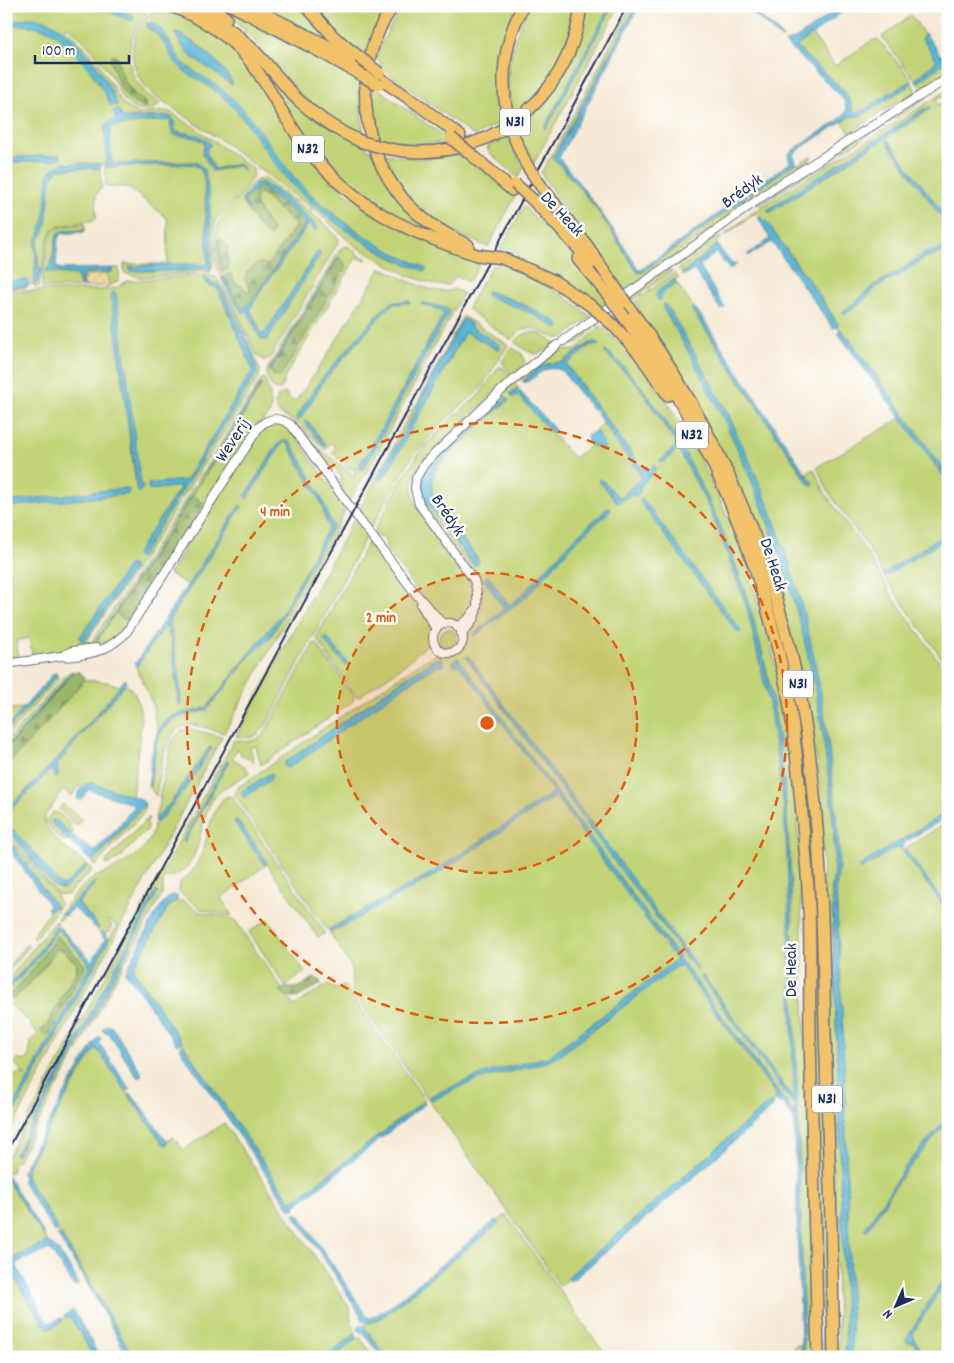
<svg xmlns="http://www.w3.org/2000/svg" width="954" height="1363" viewBox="0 0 954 1363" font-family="Dekko,sans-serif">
<defs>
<pattern id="forest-firs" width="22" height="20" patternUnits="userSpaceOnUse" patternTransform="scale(1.25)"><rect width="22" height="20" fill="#99b668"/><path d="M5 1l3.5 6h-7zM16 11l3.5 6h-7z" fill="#7c9459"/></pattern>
<pattern id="sand-dots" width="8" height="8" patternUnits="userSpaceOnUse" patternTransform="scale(1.25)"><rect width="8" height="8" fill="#eeda9e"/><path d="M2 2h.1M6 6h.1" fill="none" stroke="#ccbb8a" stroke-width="1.8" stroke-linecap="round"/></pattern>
</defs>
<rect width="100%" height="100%" fill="#fff"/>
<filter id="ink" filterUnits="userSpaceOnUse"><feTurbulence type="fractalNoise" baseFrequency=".02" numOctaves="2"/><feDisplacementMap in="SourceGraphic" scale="10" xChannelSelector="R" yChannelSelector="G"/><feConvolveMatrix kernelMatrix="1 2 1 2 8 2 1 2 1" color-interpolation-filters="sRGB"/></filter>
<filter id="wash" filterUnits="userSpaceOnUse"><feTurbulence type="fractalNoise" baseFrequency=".0096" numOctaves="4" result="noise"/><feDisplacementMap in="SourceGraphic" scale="20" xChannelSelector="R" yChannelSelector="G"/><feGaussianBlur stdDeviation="1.12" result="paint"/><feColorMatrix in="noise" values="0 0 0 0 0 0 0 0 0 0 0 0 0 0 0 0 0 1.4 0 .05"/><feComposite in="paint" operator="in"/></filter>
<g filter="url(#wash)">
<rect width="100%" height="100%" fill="#f6ead6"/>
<g fill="#c2d477" stroke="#6e826a" fill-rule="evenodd">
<path d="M8 6H95L132 21 134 16 108 6H150C129 32 118 64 145 92 149 96 155 100 160 104 152 112 138 113 129 105 120 98 117 85 111 75 99 57 84 39 67 26L65 28 80 42 98 62 122 103 129 109 139 114 168 111 194 127 253 169C256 184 225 206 217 219 208 234 220 260 210 272L140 277 124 273V264H167L168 222 166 217 130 189 124 187H106L105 167 192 164 198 166 204 176 208 264 206 265 180 264 130 271H181L211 268 207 182 198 163 174 162 113 164 111 160 110 127 169 119 171 122V127L179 136C189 136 198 136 205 145L203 149 215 171 238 165 244 171 240 164 215 169 206 153 207 147 211 145V144L187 133 176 132C173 126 177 119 169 116L123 118 118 109 113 111 116 118 112 121 106 124 107 160 105 164C89 164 62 159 50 172L44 219 35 244 36 257 34 284 39 268 37 245 46 226 51 179 59 169 100 168 102 187 96 195V218L94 220 57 227 52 230 47 241 39 286 36 288 33 284H30L26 288 6 289V287L27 286V280L6 281V163L54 160 61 156 60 155 6 158V27C20 24 35 25 48 30 54 32 61 40 66 44 87 64 99 80 111 106L113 94 89 57 60 29 29 18 6 23ZM117 57C121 76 128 92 145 102L144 108C123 99 117 78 110 59Z"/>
<path d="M155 6H162L185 15 232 47 345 193 481 261 469 282 456 276 448 285H437L411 277 362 250 350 242 324 218 225 143 152 94C127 70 127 39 148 13L147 28 158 34 178 65 212 88 235 108 287 178 306 198 335 222 380 252 404 264 426 268 383 248 339 218 310 194 291 175 239 105 182 62 162 30 151 23V11ZM175 33C195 38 224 65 233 84L182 47Z"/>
<path d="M215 6H226L256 21 360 79 361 113 364 135 356 131H349L315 108 299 93 254 40 234 21Z"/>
<path d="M258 6H304L356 58 299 25Z"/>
<path d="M311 6H389L365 54 357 48 356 50 341 38 343 36 339 32 337 33Z"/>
<path d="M404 6H519L511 24 504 121 474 136 429 103 380 68 381 63 376 60C382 41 391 23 404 6Z"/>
<path d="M528 6H577L572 30 550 80 514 117C513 111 510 105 509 98 505 66 515 35 528 6Z"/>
<path d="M585 6H610L545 128 546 129 613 6H619L534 163 517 133V128L535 110Z"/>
<path d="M631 6H636L553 157 594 205 638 273 671 252 735 206 749 193 750 194 795 163 798 164 811 156V159L751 200 625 292 565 210 541 173 564 133Z"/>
<path d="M200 15 273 76 370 150 437 234 429 235 372 204 322 161 272 89Z"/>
<path d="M911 15 924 34 923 40 937 59V61L915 80 882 37Z"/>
<path d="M812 34 835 66 871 41 878 39C887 51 916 79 915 93L885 110 850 133 843 122 851 116 856 117 863 115 909 86 888 94 864 110 855 113 853 112 850 101 844 91 797 49V44Z"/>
<path d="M947 61 948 74 928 86H919L917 83Z"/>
<path d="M372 87 377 88 448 139 451 142 413 145 379 139 374 117Z"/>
<path d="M948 90V94L936 101 938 105 948 99V220L888 140 886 141 948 226V247L923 255 898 272 874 285 855 303 842 312 860 303 878 286 901 274 924 258 948 251V475L848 337 837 327 838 324 813 285 762 217H759L755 213 726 235 725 234 761 207ZM925 108 886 138 772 211 769 213 767 210Z"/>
<path d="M923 97 926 99 829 160 827 157Z"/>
<path d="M508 135 523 169 518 178 487 150 490 149 487 147 498 140 499 143H500L499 140Z"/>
<path d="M465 153 515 197 488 247 451 231 452 229 445 225 444 227C424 214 409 197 395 178L396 177 385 154 420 159Z"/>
<path d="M826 158 828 161 759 205V203Z"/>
<path d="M262 178 266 179 325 224 339 239 338 243 270 358 264 360 257 356 219 273C216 266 217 258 216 250 215 219 222 216 241 195 247 189 253 181 262 178ZM258 183 298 209 313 222 315 230 311 225H308L260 292 250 309 263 336 318 251 320 253 266 340 260 338 248 312 241 311 222 278 230 273 237 285H240L248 292 251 290 245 279 268 265 295 227V224L261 193C250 196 256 205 261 212L256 221 242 203V200ZM218 242 228 247 227 253 228 269 222 272 220 269Z"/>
<path d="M524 206 565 246 591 277 610 303 603 308 557 277 500 251Z"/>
<path d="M85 224V230L59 232 51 265 46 270 77 275 80 286H82V275L84 273 112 272V268H119V280L109 286 108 275H84L85 287 42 288C43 277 46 237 54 230 61 225 76 225 85 224Z"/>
<path d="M716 234H718L678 266 676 263Z"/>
<path d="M722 237 717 242V245L683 273V275L679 269C690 261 710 239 722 237Z"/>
<path d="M347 246 357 252 356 254 367 259 366 260 356 258 285 377 281 389 276 390C269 386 265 375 268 368L337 254 341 248ZM339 256 344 262 274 376 270 370Z"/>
<path d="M499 264C535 279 562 291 591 317L562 338C544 340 532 314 511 340L467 309 492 265 497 266ZM487 291 509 298 535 310 557 328 531 313 486 295Z"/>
<path d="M381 268 384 270 385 269C399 277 438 298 454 289L463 293 367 472 349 501 341 489V476L333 465 321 460 297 428 299 427 321 450 349 471 354 478 355 477 354 471 357 468 351 469 332 453 336 448 331 443 325 450 299 423C293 423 293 421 288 418 279 414 276 412 275 402L278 401 277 397 285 393 292 401H296L328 354ZM410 301V303L394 304 384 312 325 379 298 421 296 418 323 377 382 310 393 302ZM421 304 442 307 449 310 364 469H361V462L371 447 444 313 442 311ZM308 421 326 445 325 446 305 424Z"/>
<path d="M668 269 672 271 633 300 630 296Z"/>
<path d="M674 273 679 278 658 291 661 295 676 282 693 307 692 310 810 486 814 484 806 473 814 469 825 493 867 553 891 594 948 674V811L859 867 862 869 896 848H902L903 851 948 912V1117L906 1166 864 1230 867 1231 899 1180 948 1121V1271L905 1341 914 1343 924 1357H900L903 1352 902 1350 897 1357H852L843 1034 836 889C843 852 835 813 832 776 822 670 795 568 752 470 743 448 734 425 723 404 705 371 683 340 663 308 751 454 809 603 828 774 832 811 838 850 832 887L846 1357H839L820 787 817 761 813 747 790 632 637 311 639 309 635 302Z"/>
<path d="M176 277C186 277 207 274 215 277 225 282 254 355 260 370L259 377 154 542 85 644 81 648 33 657 29 638 16 641 19 659 11 660 6 657V507L128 494 129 490 127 488 6 502V291L100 290 116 288 127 281ZM204 277C211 283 218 284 223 291L257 368 138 558 136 554 182 485 149 490V484L186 480 253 370 218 289 207 284ZM111 294 141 484 143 487H136ZM129 565H132L133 569 85 640 80 637Z"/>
<path d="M629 314C694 406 746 506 776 615 811 741 816 869 820 998 825 1118 827 1237 830 1357H823L816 1081 818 1050C815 953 815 855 803 759 783 595 722 449 627 315Z"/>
<path d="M463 316 508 345 480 389 438 427 410 460 370 529 358 512 414 406 417 404ZM466 320 471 324 470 326 498 350 465 332 384 478 379 479V476L410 421 460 323Z"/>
<path d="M595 321 599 325 595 326C588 333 577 349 566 344Z"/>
<path d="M601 326 627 349 641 364 667 401 698 455 716 491 741 549 769 638 781 689 790 744V766L796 803 800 861 814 1357H804C801 1246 799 1135 795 1024 792 917 792 809 773 703 759 624 733 545 695 474 672 429 645 384 606 351L605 353 638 385 677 445 660 462 662 463 678 449 706 501 723 542 747 608 769 702 783 800 787 852 795 1101 703 976 795 1107V1116L458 658 453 661 460 666 553 791 551 794 435 871 327 930 235 795 237 788 412 668 434 655H451L460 651 464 645 466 636 477 621 481 606 480 589 477 578 422 503 418 489 419 483 427 465 514 383 519 388 510 393 513 397 516 395 519 396 574 458 590 446 597 448 602 443 598 433 595 431 603 423 642 477 621 497 617 496 601 479 599 481 616 500V502L639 492 640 487 656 468H652L647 470 642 468 567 365 569 362 591 345H593L591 342 562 362 546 364 537 368 523 381 519 378 557 349C564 347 568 352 575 350ZM507 397 509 400 478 426 437 466 431 482 433 498 479 561 472 564 425 501 422 489 428 471 477 423ZM608 508 610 510 576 541 529 594 475 636 474 634 504 609 484 579 488 577 508 604 510 605 526 591 574 539ZM468 656 687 959 466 658ZM435 659 444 666H437L418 678 284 763 408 676Z"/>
<path d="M531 332 541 334 555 343C534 359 536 356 514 342L522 335Z"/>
<path d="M511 347 522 354 525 361 522 367 513 376 502 362Z"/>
<path d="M499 367 504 368 511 377 422 461C411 475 410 489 416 506L471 582C474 593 476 605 468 615 462 622 453 624 444 620 440 617 436 612 433 609 416 590 401 569 385 548L386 543 382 537H376L373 533 403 478 423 448 447 423 478 396Z"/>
<path d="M264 378C269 389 277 412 264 419L128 626C116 638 105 645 88 647L157 544 262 379ZM262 384 192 496 199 499 122 619 116 612 96 641 163 542Z"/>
<path d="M901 418 948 482V532L883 574 870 551 828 491 817 467Z"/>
<path d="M271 423H280L288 426 346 508 333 535 224 733C213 730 200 725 189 725 162 727 160 775 156 796L150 788 157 740 164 727 175 718 207 710 250 656 270 638 333 526 326 514 313 481 290 442 288 440 278 444 245 497 247 498 280 446 285 442 288 444 322 504 325 518 329 527 283 612 208 706C204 709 199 710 193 711 177 714 166 718 158 733L152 702 136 667 166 625 172 644 179 705H181L177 663 169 620 242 506 240 505 188 585 169 574 259 433 262 428Z"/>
<path d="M354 519 367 535 266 725C258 737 250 740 236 736Z"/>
<path d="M948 536V667L884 577Z"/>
<path d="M370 539 414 598 431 626 432 631 427 645 403 666 357 698 316 638ZM326 636 348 663 346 666 323 639Z"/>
<circle cx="448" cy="638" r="9"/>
<path d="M314 643H316L354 697 353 701 261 765 256 746 250 747 254 762 240 754 241 752 237 749 232 758 246 767 249 773C237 781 219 788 212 801 195 828 205 872 164 878L162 894 18 1160 12 1166V1172L6 1173V1160L234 740C246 743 255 742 264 734ZM156 892H158L107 991 17 1156 15 1155Z"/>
<path d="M73 671 36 716 6 746V742L68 673Z"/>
<path d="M57 675 58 679 6 737V732Z"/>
<path d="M84 680 107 682 120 686C85 730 47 771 6 810V766L60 708Z"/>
<path d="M123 685H127C139 695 141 711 141 726L132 796 91 783 85 784 82 787 79 786 71 796 64 790C56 798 52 807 45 816 41 834 77 856 90 867L92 871 74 887 68 895 57 894 6 832V826L54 886 62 890 68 882 63 886 55 881 31 849 6 822V814L51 770 54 771V776H58L57 764Z"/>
<path d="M25 708 6 728V709Z"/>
<path d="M190 729 222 737 6 1139V1127L117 925 108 920 107 922 112 925 109 932 107 931 105 934 102 931 100 933 97 929 99 928 79 904V902L95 881 65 912H63L62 914 63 915 59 920 58 917C67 904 77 889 91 880 95 876 100 875 105 873 124 864 154 848 154 824L161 819 211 747H209L172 801 154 821 160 801 161 798H159L172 740 181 731Z"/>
<path d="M229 796 233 798 325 933 318 937 267 864 221 898 231 914 230 916 201 909 179 892 180 882C212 861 201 822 225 797Z"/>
<path d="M555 796 675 958V961L548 1057 486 1073 430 1096 432 1100 477 1080 544 1063 556 1058 677 966H681L777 1096 775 1099 776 1101 772 1103H769L568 1277V1279L560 1286 356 997 352 990 351 966 330 933 434 876Z"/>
<path d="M63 804 82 820 76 826 59 809Z"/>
<path d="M145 804 143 813 95 866 91 862 108 846Z"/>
<path d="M53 812 59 813 70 824 69 828 73 832 71 836 57 821H51L68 840 67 841C58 840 49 829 47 820Z"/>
<path d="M149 817 147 822 148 829 123 854V856L106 865V861Z"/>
<path d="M948 821V908L905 849Z"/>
<path d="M6 835 56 895 60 905 35 939 32 937 46 917V916L52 908 56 907 13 846 6 840Z"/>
<path d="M177 900 180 902 182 900 200 912 234 919 294 1006 327 985 336 989 344 986 425 1100 295 1200 289 1201 134 971V967L168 907Z"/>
<path d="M268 919 305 972 285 986 249 932Z"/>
<path d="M54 922H58L56 926 31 962 6 988V982Z"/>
<path d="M58 929 88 962 87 964 90 965 6 1120V1065L13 1071 11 1074 14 1076 21 1073 26 1076 14 1062 17 1059 25 1061 29 1057 31 1041 38 1034 30 1026 31 1024 10 1004 48 962 56 949 63 950 77 964V969L47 1025 41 1031 46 1036 48 1035 85 967 57 936 32 971 8 997 6 994V992L32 965Z"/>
<path d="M26 945 29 947 6 974V969Z"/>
<path d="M95 1049H97L143 1116 168 1143 167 1141 174 1137 183 1150 224 1123 344 1299 350 1309 351 1323 356 1333 326 1357 130 1356 128 1352 129 1351 60 1233 59 1234 56 1231 58 1229 26 1176C26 1165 35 1153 40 1144 58 1112 75 1080 95 1049Z"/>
<path d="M6 1179 47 1241 9 1267 14 1277 43 1324 47 1328 62 1321V1319L65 1317 71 1318 94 1357H6Z"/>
<path d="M506 1215 607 1357H386L364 1326 366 1323C373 1324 379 1319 385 1315L498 1223V1221Z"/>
<path d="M948 1277V1357H927L914 1339 913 1333Z"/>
<path d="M359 1336 374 1357H334Z"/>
<path d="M796 1345H801L802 1357H787Z"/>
</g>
<g fill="url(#forest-firs)" stroke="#5a7263">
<path d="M113 54C119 58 119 68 122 75 127 87 134 96 145 102L147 107C124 107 116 76 110 59Z"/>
<path d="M259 186 275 196 307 222 247 307 244 309 240 306 224 277 229 273 237 285H240L248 292 251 291 245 279 247 272C254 266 259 260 268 265L295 227V224L261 193C256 194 254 199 255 204L273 231 270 237 260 228 247 209 249 207 244 202 249 193Z"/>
<path d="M220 238 229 247 227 253 228 269 222 272 218 239Z"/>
<path d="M339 258 347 266 281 376H274L270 370Z"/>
<path d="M192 496 204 503 128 620 122 619 116 612Z"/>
<path d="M74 672H80L84 676V680L60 708 6 766V748L36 716Z"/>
<path d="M57 936 85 965 49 1035 46 1036 40 1031 47 1025 77 969V964L64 950 56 949C44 968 30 985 13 999L8 997 32 971Z"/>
<path d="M313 978 320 980 321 984 297 998 285 996 280 991 286 987C297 991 304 984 313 978Z"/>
</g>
<path fill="url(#sand-dots)" stroke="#84847e" d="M108 274 109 286 85 287 84 275Z"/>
<g fill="#58b5d6" stroke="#3a729a">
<path d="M95 6H108L134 16 132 21Z"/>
<path d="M610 6H613L546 129 544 128Z"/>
<path d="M636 6H639L559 158C588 194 615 229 638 269L641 270 745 194 747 196 641 273 636 270 614 234 594 205 557 161 553 159Z"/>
<path d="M745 6H749L783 37 782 39H781Z"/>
<path d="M842 6H850L796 47 844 91 850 101 853 112 858 113 864 110 905 84 911 82V84L863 115 856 117 851 116C832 128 812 140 793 154L796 162 795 163 750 194 748 191 790 163 788 155 790 152 839 120 847 111 845 102 839 94 785 43 797 38Z"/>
<path d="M29 18C34 19 40 18 45 20 77 34 105 73 117 105L111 106C99 80 87 64 66 44 61 40 54 32 48 30 35 25 20 24 6 27V23Z"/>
<path d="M148 23C168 26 170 50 182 62 190 71 203 76 213 83 222 89 232 98 239 105 265 133 281 166 308 192 342 225 383 250 426 268V270L425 271C376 254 322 218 287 179 268 157 255 130 235 109 228 101 218 92 209 86 199 80 186 74 178 65 166 52 165 35 147 28Z"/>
<path d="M175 32C194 40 226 65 232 85L188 54Z"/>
<path d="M925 33 941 56H944L947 61 917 83 915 80 937 61 923 40 922 37Z"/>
<path d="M929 107H931L929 110 772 211 769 213 767 211 780 201Z"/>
<path d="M115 109 119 110 121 117 125 119 169 116C177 119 173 126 176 132L198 135 211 144V145L207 148 206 153 214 169 238 164 245 170 244 171 238 165 212 171 202 153 205 145C197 134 185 138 174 135L172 132 171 122 169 120 112 125 110 127 111 160 113 164 194 162 203 167C212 188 211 244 211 268L209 271 206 269 181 271H130L129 267 180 264 206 265 208 264 205 183 201 169 192 164 105 167 107 160 105 127 106 124 112 121 116 118 113 111Z"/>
<path d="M887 140H888L948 220V226L886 141Z"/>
<path d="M60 155 61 158 54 160 6 163V158Z"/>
<path d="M64 162 68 164H100V168H62L55 172 51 180 46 226 37 245 38 263 42 273 39 275 38 282 34 284 36 257 35 244 44 219 48 176 53 169Z"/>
<path d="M261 182C277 190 307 214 318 229L315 231 311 225H308L260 292 250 309 263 336 318 251 321 253 267 339 264 340 260 338 248 312H242L240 310 222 278 224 277 240 306 244 309 247 307 307 222 260 186 244 199V202L249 208 247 209 242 200 254 185Z"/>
<path d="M758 217H762L768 223 838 324 837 327 833 328 772 242 748 256V254L770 239Z"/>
<path d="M85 230V232L60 234 58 239 56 267 61 269 112 268V272L84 273 82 275V286H80L79 278 77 275 46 272V270L51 265 57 234 61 231Z"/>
<path d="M717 245 732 264 737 263 730 270 716 253 700 265V267L725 308 721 310 694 270 685 275 683 273Z"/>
<path d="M948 247V251L924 258 901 274 878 286 860 304 846 314 843 313V311L855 303 874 285 898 272 923 254Z"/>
<path d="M339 256 270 370H269Z"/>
<path d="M204 277 207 278 210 282 217 284 223 291 253 356 257 373 140 558H138L136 554 182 486 149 490 148 484 186 480 253 370 218 289 207 284Z"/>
<path d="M675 279 676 283 662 294 661 300H658L656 296 658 291Z"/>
<path d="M27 280 29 284 27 286 6 287V281Z"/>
<path d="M112 291 116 293 141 484 143 487 141 491 138 492 136 489 137 486 111 294Z"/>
<path d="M487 291C512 299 535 310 558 323L560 328H557L531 313 486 295Z"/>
<path d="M410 301V303L394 304 384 312 325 379 301 418 298 421 296 418 323 377 382 310 393 302Z"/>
<path d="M422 302 450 310 364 469H361L359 466 371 447 444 314 442 311 421 304Z"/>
<path d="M664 304 666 305C712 379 752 457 781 539 809 617 824 698 832 780 836 816 842 853 836 889L843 1034 852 1357H846L832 887C838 850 832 811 828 774 809 603 751 454 663 308Z"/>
<path d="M693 307 697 310 814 486H811L804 476 692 310Z"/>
<path d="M463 319 471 324 470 326 501 346 499 350 465 332 384 478 380 480 379 476 410 421Z"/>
<path d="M841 329 948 475V482L838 333Z"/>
<path d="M594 341 599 345 595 346 591 345 567 364 568 367 642 468 649 469 654 465 656 469 640 487V492L637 495H631L618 503 598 480 601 479 617 496 621 497 640 481 641 475 619 446 597 414 598 413 595 409 593 410 561 370C538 363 535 384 523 382L542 365 563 362Z"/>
<path d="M606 350C645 384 672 428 695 473 733 545 758 624 773 703 792 812 792 924 795 1035 799 1142 802 1249 804 1357H802L801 1345 794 1119 782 1102 779 1103 776 1101V1094L681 966H677L556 1058 544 1063 477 1080 431 1100 430 1096 486 1073 548 1057 675 961V958L555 796 434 876 330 933 329 930 435 871 551 794 553 791 460 666 454 665 453 661 458 658 795 1115V1107L700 976H703L794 1100 787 852 783 800 769 702 747 608 723 542 706 501 678 449 662 463 660 461 677 444 638 385 605 352Z"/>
<path d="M261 384 251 403 166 536Z"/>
<path d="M517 388 556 431 552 434 519 396 516 395 513 397 510 394Z"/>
<path d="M507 397 509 400 478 426 437 466 431 482 433 498 479 561 478 564 474 566 425 501C422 493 422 486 425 478 434 455 486 414 507 397Z"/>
<path d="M305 420 307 421 326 445 325 447 305 424Z"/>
<path d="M595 431 600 436 605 448 602 451 588 443 587 436Z"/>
<path d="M285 440 290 442C302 461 313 480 323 501 327 509 327 517 333 526L332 528 270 638 250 656 207 710 175 718 164 727 157 740 149 788 148 787C151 764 150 723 178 714 187 711 200 712 208 706L283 612 329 527 325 518 322 504 288 444 285 442 280 446 247 499 245 497 278 444Z"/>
<path d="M127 488 129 490 128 494 6 507V502Z"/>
<path d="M641 499H643L741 631 740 633 737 632 640 502Z"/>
<path d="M240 505 242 506 169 620C175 648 180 676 181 705H179L172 644 166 625 136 667 135 664Z"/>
<path d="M609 507 611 510 576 541 529 594 475 636 474 634 504 609 484 579 486 577 488 576 508 604 510 605 526 591 574 539Z"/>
<path d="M948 532V536L942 541 884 577 883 574Z"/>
<path d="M162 541 97 641H96Z"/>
<path d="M129 565H132L133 569 85 640 81 641 80 637Z"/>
<path d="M326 636 348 663 347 666 323 639Z"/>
<path d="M466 656H468L473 662 697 967V971L605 849Z"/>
<path d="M439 658 442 659 444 666H437L408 684 290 767 286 768 284 766V763L408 676Z"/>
<path d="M73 671 36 716 6 748Z"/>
<path d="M55 672 57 675 6 732V728Z"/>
<path d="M125 679 127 681 119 691 57 764 58 778H54V771L51 770 6 814V810C49 770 89 726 125 679Z"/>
<path d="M210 747 212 748 185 789 161 819 156 823 154 821 172 801Z"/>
<path d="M227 760 229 761 185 841H183Z"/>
<path d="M269 774H272L271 779 244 798 240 793 242 791Z"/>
<path d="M91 783 141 799 145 804 92 862 55 827 51 823 52 820 57 821 74 838 94 851 112 834 134 807 132 804 90 790 87 791 81 800 77 799C78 791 83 785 91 783Z"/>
<path d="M948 811V816L904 843 902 848H896L862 869H860L861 865Z"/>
<path d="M235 820H237L267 861 266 864 265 865 235 823Z"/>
<path d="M6 822 31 849 59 884 63 886 65 885 86 865 88 866 65 889 58 888 44 875 6 826Z"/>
<path d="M6 840 13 846 56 907 55 908H52L49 911 47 909 49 905 47 902 6 845Z"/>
<path d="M905 849 948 908V912L903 851Z"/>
<path d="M95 881 96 882 78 903 99 927 97 929 74 908 65 916 62 914Z"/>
<path d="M156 891 158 892 107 991 17 1156 15 1155Z"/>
<path d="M173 894 178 897 177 900 168 907 134 967V971L182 1043 178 1045 176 1044 133 982 125 973C135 956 158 901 173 894Z"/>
<path d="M56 926 59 927 92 961 105 940 100 933 102 931 109 939 6 1127V1120L90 965 59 930H57L32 965 6 992V988L31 962Z"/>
<path d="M107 1025 112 1027 141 1072V1077H137L110 1035 107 1032 105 1033 102 1030Z"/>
<path d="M99 1036 101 1039 99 1043 130 1089 126 1091 97 1049H95L79 1073 27 1168 26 1172 27 1179 58 1230 54 1232 23 1182 22 1171 75 1075Z"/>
<path d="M183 1045 290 1201 295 1200 424 1101 425 1104 295 1206V1209H290L184 1055 180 1048Z"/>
<path d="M131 1093 167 1141V1145L163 1144 129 1095Z"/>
<path d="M769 1103H772L773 1107 679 1190 575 1278 570 1281 567 1278 570 1275Z"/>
<path d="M948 1117V1121L899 1180 867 1231H865L864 1230 906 1166Z"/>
<path d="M6 1173 44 1234 45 1237 6 1179Z"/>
<path d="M298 1213 367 1316 371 1318 388 1308 496 1220 498 1221 499 1223 385 1315 369 1323 362 1320 361 1316 334 1273 294 1215Z"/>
<path d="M60 1233 130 1351 126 1353 83 1276 57 1235Z"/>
<path d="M47 1241C57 1246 76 1274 78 1285L75 1287 73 1285 50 1249 18 1262 16 1265 47 1322 51 1323 60 1318 62 1319V1322L52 1328H47L43 1324 14 1277 9 1267 11 1259 45 1243Z"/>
<path d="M948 1271V1277L913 1333 914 1339 927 1357H924L914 1343 910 1341 908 1343 905 1341Z"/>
<path d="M72 1310 74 1311 99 1356 101 1357 113 1350 118 1357 113 1355 110 1357H94L71 1318H67L64 1316Z"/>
<path d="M360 1325 366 1329 386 1357H381L363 1332H360L358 1329Z"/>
<path d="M356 1333 357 1338 334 1357H326Z"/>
</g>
</g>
<g filter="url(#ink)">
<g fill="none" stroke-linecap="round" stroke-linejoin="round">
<defs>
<g id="minor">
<path d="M563 341 774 188 948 78"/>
<path d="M421 605 436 629"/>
<circle cx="448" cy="638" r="15"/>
<path d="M457 627 469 618 475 610"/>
<path d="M461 633C479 620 480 600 474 580L419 504 415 489 416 478 425 463 504 388 557 345"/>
<path d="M62 656C69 658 75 656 81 655 101 652 112 646 126 633L259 427C269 417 280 417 291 425L358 518 416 594 443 624"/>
<path d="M6 664 62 656 72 651 97 648"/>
</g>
<path id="major" d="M6 12 7 13"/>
<g id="highway">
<path d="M171 6C203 18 232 37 253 65 273 93 287 124 309 151 358 210 406 231 477 255"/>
<path d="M209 6 226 18"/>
<path d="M233 6 315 49 358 73"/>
<path d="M306 6 334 37 359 57"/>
<path d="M393 6C352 64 358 145 403 199 421 220 444 234 468 245"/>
<path d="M259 11 324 44 355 63"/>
<path d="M202 12C232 27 254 49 275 74 282 81 288 90 295 97 315 116 337 131 362 142"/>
<path d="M379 78 419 105 460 136"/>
<path d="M507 114C500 77 505 40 523 6"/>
<path d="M513 135 526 164"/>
<path d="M385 148C480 169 569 104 581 6"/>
<path d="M472 155 512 190"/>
<path d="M541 186 588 247 617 290"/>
<path d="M533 200 592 263"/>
<path d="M502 258 554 281 594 308"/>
<path d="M578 259 609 296"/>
<path d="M625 302C718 427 782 574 806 729 821 829 823 930 825 1031 829 1140 832 1248 834 1357"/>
<path d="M624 317C706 426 759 552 786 686 793 718 796 750 799 782 803 824 807 865 809 907 811 950 809 994 810 1037 812 1144 816 1250 818 1357"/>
<path d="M613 325 639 353 668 395"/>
</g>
</defs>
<use href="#minor" stroke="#687088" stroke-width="10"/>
<use href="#major" stroke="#687088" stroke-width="12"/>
<use href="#highway" stroke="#687088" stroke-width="14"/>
<use href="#minor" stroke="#fff" stroke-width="8"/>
<use href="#major" stroke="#f2c36a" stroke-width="10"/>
<use href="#highway" stroke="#f2c36a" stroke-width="11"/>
<path stroke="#1b2f5e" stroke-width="2" d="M6 1153 627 6"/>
<defs>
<g id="highway-bridge">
<path d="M359 57 379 73"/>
<path d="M358 73 378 85"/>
<path d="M507 114 513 135"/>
<path d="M451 138 472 155"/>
<path d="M362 142 385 148"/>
<path d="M526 164 541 186"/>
<path d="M515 184 533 200"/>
<path d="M477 255 502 258"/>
<path d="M617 290 625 302"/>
<path d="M609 296 624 317"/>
<path d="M594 308 613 325"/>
</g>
</defs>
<use href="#highway-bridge" stroke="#687088" stroke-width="14" stroke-linecap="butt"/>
<use href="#highway-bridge" stroke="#f2c36a" stroke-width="11"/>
</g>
</g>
<circle cx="487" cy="723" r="150" fill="#e8590c" fill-opacity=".12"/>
<g fill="none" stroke="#e8590c" stroke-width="2.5" stroke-dasharray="9 6">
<circle cx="487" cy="723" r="150"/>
<circle cx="487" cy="723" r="300"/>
</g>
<g text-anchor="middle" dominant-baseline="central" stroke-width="5" stroke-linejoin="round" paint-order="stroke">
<g fill="#fff" stroke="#5f6d8e" stroke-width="1">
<rect x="500" y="108.5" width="30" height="27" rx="4"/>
<rect x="292" y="135.5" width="32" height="27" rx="4"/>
<rect x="676" y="421.5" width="32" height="27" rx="4"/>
<rect x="783" y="670.5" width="30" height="27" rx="4"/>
<rect x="812" y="1085.5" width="30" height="27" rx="4"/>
</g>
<g font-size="16" font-weight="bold" fill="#1b2f5e">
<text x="515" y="122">N31</text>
<text x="308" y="149">N32</text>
<text x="692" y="435">N32</text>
<text x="798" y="684">N31</text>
<text x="827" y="1099">N31</text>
</g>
<g font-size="18" fill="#1b2f5e" stroke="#fff">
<text transform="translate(743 192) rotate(-36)">Brédyk</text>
<text transform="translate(561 215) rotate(47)">De Heak</text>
<text transform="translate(234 441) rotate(-56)">Weverij</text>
<text transform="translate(447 516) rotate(56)">Brédyk</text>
<text transform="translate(772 565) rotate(72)">De Heak</text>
<text transform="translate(792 970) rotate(-90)">De Heak</text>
</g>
</g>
<circle cx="487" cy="723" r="8" fill="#e8590c" stroke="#fff" stroke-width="2.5"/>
<g font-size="15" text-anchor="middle" font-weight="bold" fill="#e8590c" stroke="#fff" stroke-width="5" stroke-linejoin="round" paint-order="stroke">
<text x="275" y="516">4 min</text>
<text x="381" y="622">2 min</text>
</g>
<rect width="954" height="1363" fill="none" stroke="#fff" stroke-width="25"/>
<g transform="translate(896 1306) rotate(225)" stroke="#ffffff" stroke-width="4" paint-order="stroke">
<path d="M0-4L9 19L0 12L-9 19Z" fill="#1b2f5e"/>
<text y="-8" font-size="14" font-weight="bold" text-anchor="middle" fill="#1b2f5e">N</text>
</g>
<path d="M35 55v8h94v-8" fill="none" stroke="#1b2f5e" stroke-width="2.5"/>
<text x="42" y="55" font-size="15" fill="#1b2f5e" stroke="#ffffff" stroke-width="4" paint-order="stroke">100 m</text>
</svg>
